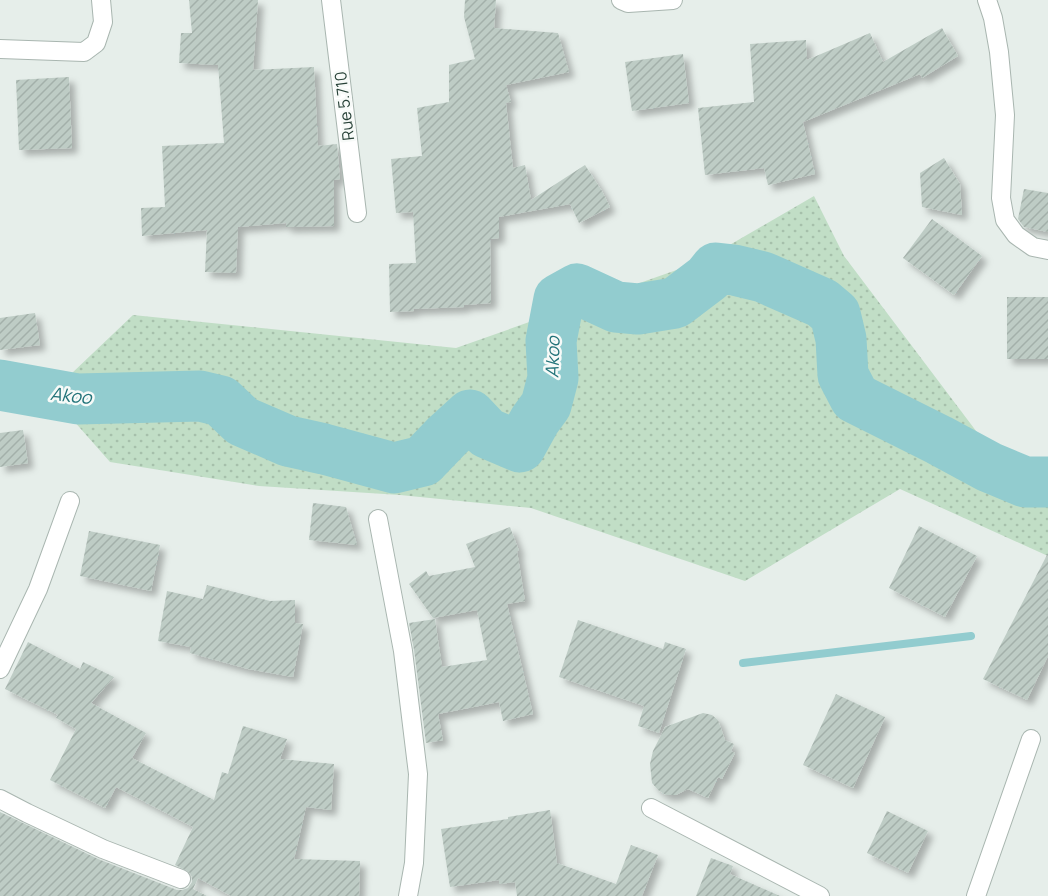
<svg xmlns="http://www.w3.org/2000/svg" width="1048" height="896" viewBox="0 0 1048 896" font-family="Manrope,sans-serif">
<defs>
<pattern id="grass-dots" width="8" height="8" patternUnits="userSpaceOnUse" patternTransform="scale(1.5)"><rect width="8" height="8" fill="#c1dec6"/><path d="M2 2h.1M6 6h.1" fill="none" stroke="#a6c0ab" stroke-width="1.8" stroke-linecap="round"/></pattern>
<pattern id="building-hatch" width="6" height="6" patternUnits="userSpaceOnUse" patternTransform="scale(1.5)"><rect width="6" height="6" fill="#beccc5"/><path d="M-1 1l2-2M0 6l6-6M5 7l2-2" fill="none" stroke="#a3b0aa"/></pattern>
<filter id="shadow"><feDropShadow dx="5.5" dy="5.5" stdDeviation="3" flood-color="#0004"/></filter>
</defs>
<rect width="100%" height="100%" fill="#e6eeea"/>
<path fill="url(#grass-dots)" d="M814 196 844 256 1007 472 1048 482V556L900 489 745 581 531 508 400 495 259 486 110 462 50 394 133 315 456 348 702 261Z"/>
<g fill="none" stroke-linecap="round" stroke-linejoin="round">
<path stroke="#92cccf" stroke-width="8" d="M743 663 971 636"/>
<path stroke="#92cccf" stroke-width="51" d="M0 385 78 399 200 396 221 401 242 421 288 441 324 449 394 468 423 461 447 436 470 415 487 433 520 447 535 420 546 405 553 378 551 341 559 299 577 289 616 307 638 309 675 303 708 278 716 268 734 270 763 277 822 303 835 314 841 339 843 375 855 398 939 440 989 467 1025 482H1048"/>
</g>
<g fill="url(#building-hatch)" filter="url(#shadow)">
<path d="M189 0H258L253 70 314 67 318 146 337 144 340 179 334 180V226L286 227V223L238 227 236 273 205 272 207 230 142 236 141 208 165 207 162 146 224 143 218 65 179 63 181 33H192Z"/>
<path d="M465 0H496L494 28 558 33 569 72 506 85 511 102 506 103 513 168 525 165 531 200 585 165 602 191 610 207 579 223 570 204 499 217V238L490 239 491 303 464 305V307L413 309 414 311 390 312 389 264 416 263 413 212 396 213 391 159 422 156 417 108 449 102V65L475 59 464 17Z"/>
<path d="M942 28 958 56 922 78 920 74 803 122 815 174 768 185 764 168 705 175 698 108 754 102 750 44 806 40 807 60 870 33 883 62Z"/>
<path d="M683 54 689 103 632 111 625 62Z"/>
<path d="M69 77 72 148 19 150 16 80Z"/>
<path d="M944 158 960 184 962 215 922 207 920 173Z"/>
<path d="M1024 189 1048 193V232L1024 227 1018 219Z"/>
<path d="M932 219 982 256 954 295 903 258Z"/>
<rect x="1007" y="297" width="41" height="62"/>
<path d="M35 313 40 345 0 350V318Z"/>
<path d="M23 430 28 463 0 467V433Z"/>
<path d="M313 503 346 507 357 545 309 540Z"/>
<path d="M919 526 977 556 945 617 889 588Z"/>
<path d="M510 527 519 551H517L525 601 507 604 533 714 503 721 499 702 438 714 443 740 426 743 414 650 409 623 435 619 442 667 487 660 477 610 433 618 409 584 426 571 429 576 475 567 466 544Z"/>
<path d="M89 531 160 545 151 591 80 576Z"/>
<path d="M1048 553V656L1027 700 983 679Z"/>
<path d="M207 585 270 601 295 600V623L303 624 293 677 248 669 190 653 191 647 158 641 167 591 203 599Z"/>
<path d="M578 620 663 649 665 642 686 649 659 733 638 726 644 706 559 677Z"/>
<path d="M28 642 80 669 83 662 114 677 91 703 146 733 132 758 214 800 222 772 228 774 243 726 287 739 280 759 334 764 331 810 306 807 294 859 360 861 359 896H231L198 878 193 889 207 896H0V812L98 859 177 890H182L188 888 192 882V877L189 872 175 865 193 827 116 787 105 808 50 780 76 729 56 718 58 715 5 689Z"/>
<path d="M836 694 885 717 853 788 803 765Z"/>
<path d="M703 713 712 715 718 720 725 740 734 744 731 751 735 753 722 779 718 777 708 798 688 789 676 795H666L658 790 652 783 650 764 653 751 665 727Z"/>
<path d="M550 810 557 863 616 884 631 845 658 855 642 896H517L515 882 499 884V880L450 887 441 829 508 819V817Z"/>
<path d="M887 811 928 831 908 873 867 853Z"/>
<path d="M711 858 733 866 730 874 780 896H696Z"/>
</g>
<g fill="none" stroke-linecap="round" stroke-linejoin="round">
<defs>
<g id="minor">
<path d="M331 0 357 213"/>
<path d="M621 0 628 3 673 0"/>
<path d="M987 0 993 18 999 52 1005 115 1001 198 1005 220 1016 235 1033 247 1048 250"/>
<path d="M0 49 84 52 96 43 103 22 101 0"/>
<path d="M378 519 403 651 418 774 414 863 408 896"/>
<path d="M0 669 38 589 70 501"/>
<path d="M0 799 27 813 103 849 181 879"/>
<path d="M651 808 820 896"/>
<path d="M976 896 1031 739"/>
</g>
</defs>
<use href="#minor" stroke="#a9b6b0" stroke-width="20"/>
<use href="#minor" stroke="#fff" stroke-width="18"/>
</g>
<g text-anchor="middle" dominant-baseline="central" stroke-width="5" stroke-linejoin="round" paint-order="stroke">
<g font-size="16" fill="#264036" stroke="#f7faf8">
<text transform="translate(344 106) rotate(-97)">Rue 5.710</text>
</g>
<g font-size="18" font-style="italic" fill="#227379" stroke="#f7faf8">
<text transform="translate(552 357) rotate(-88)">Akoo</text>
<text transform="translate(71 395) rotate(6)">Akoo</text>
</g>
</g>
</svg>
